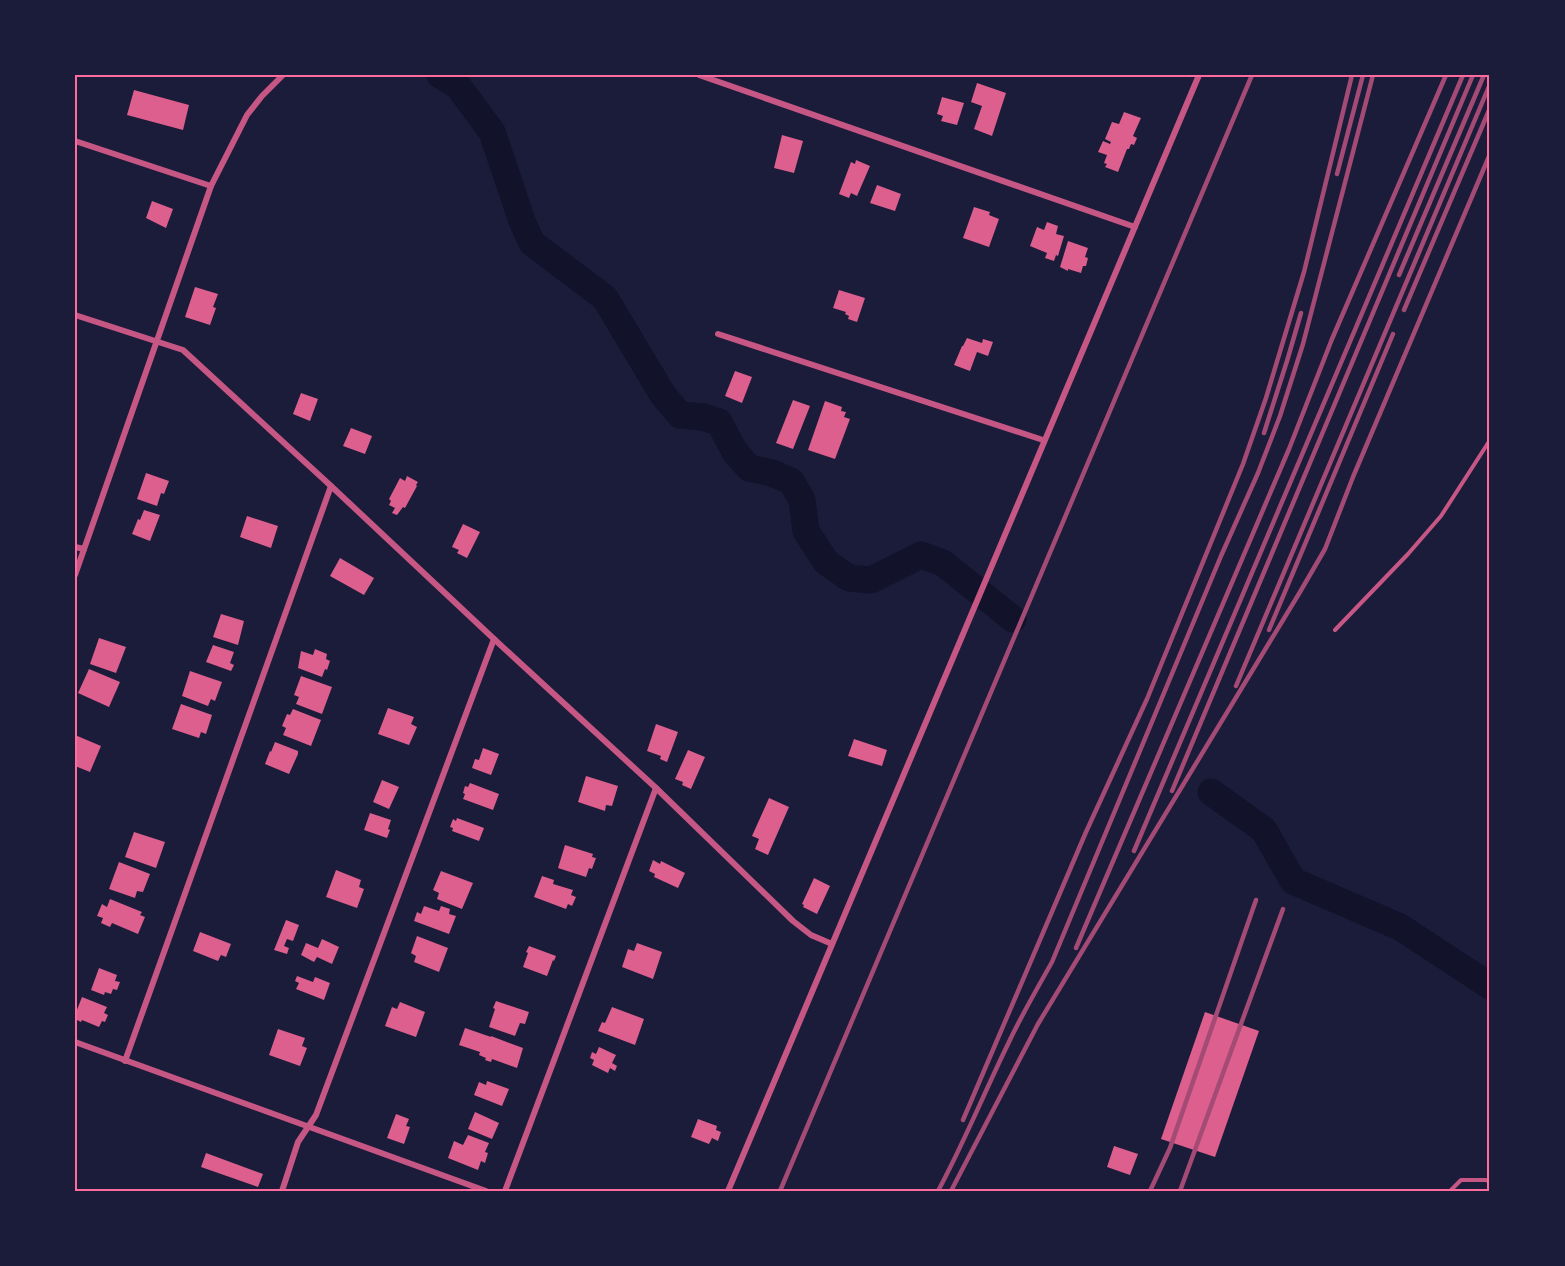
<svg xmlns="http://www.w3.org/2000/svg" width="1565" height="1266" viewBox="0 0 1565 1266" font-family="Overpass,sans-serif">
<rect width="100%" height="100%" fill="#1b1b3a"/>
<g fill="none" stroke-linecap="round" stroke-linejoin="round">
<g stroke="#12122b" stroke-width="27">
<path d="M440 75 458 86 492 132 522 221 532 243 605 298 663 395 680 415 703 417 719 422 735 452 749 468 772 473 791 481 802 500 806 531 826 562 849 578 871 580 921 555 943 563 1013 619"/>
<path d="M1211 792 1264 830 1293 881 1400 927 1490 986"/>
</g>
</g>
<g fill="#dd5f8e">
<path d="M977 83 1006 93 992 136 974 129 982 106 971 102Z"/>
<path d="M134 90 189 105 183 130 127 115Z"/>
<path d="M942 97 964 103 957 125 941 121 943 116 937 114Z"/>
<path d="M1124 112 1141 118 1133 136 1137 138 1134 145 1131 144 1129 149H1127L1118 172 1105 167 1107 164 1104 163 1107 155 1098 152 1103 141 1110 144 1111 142 1105 139 1112 122 1119 124Z"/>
<path d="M782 135 803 141 794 173 774 168Z"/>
<path d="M856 160 870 166 857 196 851 193 849 198 839 194 851 162 855 164Z"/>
<path d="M877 185 901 194 895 211 870 203Z"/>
<path d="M152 201 173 209 166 228 146 218Z"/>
<path d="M974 207 990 212 989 215 999 219 989 247 963 238Z"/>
<path d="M1047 222 1058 226 1056 234 1064 236 1058 256 1056 255 1054 261 1045 258 1047 253 1030 246 1037 227 1044 230Z"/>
<path d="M1068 241 1088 248 1085 257 1088 258 1086 266H1083L1081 273 1068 269V271L1060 267Z"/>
<path d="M195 287 218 294 213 307 216 308 210 325 185 317Z"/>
<path d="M839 290 865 298 857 322 848 319 849 316 845 314 846 312 833 308Z"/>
<path d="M967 338 982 343 983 339 993 342 988 356 977 352 970 371 954 365 962 346H963Z"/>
<path d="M735 371 752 377 742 403 725 396Z"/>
<path d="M301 393 318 399 310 421 293 414Z"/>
<path d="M793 400 810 406 793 449 776 443Z"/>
<path d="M825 401 842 407 841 411 846 412 844 417 850 419 835 459 808 450Z"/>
<path d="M351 428 372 436 365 454 343 446Z"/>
<path d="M146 473 169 481 164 494 161 493 157 506 137 499Z"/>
<path d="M407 476 418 482 416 485 417 486 405 508 403 507 397 515 392 513 395 508 389 505 391 501 389 499 400 478 405 481Z"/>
<path d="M144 510 160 515 150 541 132 534 138 519 140 520Z"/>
<path d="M247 516 278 526 271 548 240 537Z"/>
<path d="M463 524 480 532 467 558 457 553 459 550 452 547Z"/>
<path d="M340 558 374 578 364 595 330 576Z"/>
<path d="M221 614 244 621 238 645 213 637Z"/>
<path d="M99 638 126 647 116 673 90 664Z"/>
<path d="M213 645 234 652 230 663 234 665 231 671 206 662Z"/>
<path d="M315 649 327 654 326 659 330 661 327 670 325 669 322 677 298 668 301 651 313 655Z"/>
<path d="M89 669 120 682 109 707 78 693Z"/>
<path d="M190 671 222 682 215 701 211 699 208 706 182 696Z"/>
<path d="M301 676 332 687 322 714 296 704 299 697 294 695Z"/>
<path d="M181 704 212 715 206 734 201 732 199 738 172 729Z"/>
<path d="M388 708 414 717 411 724 417 727 409 745 378 734Z"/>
<path d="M293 709 321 720 311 746 283 735 286 728 282 726 287 714 290 715Z"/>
<path d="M656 724 678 732 667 762 660 759 661 756 647 751Z"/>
<path d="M75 735 101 746 90 772 75 766Z"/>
<path d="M854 739 887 750 882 766 848 756Z"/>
<path d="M275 742 298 751V754L289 774 265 764 270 751 271 752Z"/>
<path d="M483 748 499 754 491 775 472 768 475 759 479 760Z"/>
<path d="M688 750 705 757 691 789 682 785 683 782 675 779Z"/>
<path d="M586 776 618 786 612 806 606 805 605 811 578 802Z"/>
<path d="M382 780 399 787 389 809 373 802Z"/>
<path d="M470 783 499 794 493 810 463 799 465 794 463 793 465 786 468 787Z"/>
<path d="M769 798 789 807 768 855 755 849 759 839 752 836Z"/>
<path d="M370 813 391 820 388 829 390 830 387 838 364 830Z"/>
<path d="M457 818 484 828 479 841 452 831 453 828 450 827 453 819 456 821Z"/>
<path d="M134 832 165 842 156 868 125 857Z"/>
<path d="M565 845 593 854 592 857 596 858 592 869 589 868 586 877 558 868Z"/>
<path d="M653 860 660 864 661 861 685 873 678 888 654 877 655 874 649 871Z"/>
<path d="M119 862 150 874 143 892 137 891 135 898 109 889Z"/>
<path d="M336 870 361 880 359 887 364 889 357 908 326 897Z"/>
<path d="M441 871 473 883 462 909 437 899 439 893 433 890Z"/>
<path d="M542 876 554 880 553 884 573 890 571 895 576 897 572 906 568 904 566 909 534 897Z"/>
<path d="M814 878 830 886 817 914 803 907 804 905 802 904Z"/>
<path d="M110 899 142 912 140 915 145 917 138 934 112 923 110 927 101 923 103 918 97 916 102 904 107 907Z"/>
<path d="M424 906 439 911 441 906 450 909 449 914 456 916 449 934 414 921 417 912 421 914Z"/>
<path d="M286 920 299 925 293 941 287 939 284 946 289 948 287 954 274 950Z"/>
<path d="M200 932 231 944 226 957 221 955 218 961 193 951Z"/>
<path d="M417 936 448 948 439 972 414 962 416 956 411 953Z"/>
<path d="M322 939 339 947 332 964 317 957 314 962 301 955 306 943 318 948Z"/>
<path d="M637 943 662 952 653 979 622 967 628 949 634 951Z"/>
<path d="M529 946 556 956 554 961 553 960 547 976 523 967 528 953 526 952Z"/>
<path d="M99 968 117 975 115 981 120 982 117 990 113 989 111 994 105 992 104 995 91 990Z"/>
<path d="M297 976 313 982 315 977 330 983 324 1000 296 989 299 983 295 981Z"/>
<path d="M82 997 107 1007 104 1013 108 1015 105 1022 102 1021 99 1027 82 1020 81 1022 75 1019V1015Z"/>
<path d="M496 1001 529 1012 525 1024 520 1023 515 1036 489 1027 495 1009 493 1008Z"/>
<path d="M400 1002 425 1012 416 1037 385 1026 392 1007 397 1009Z"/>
<path d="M612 1007 644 1019 635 1045 598 1031 602 1022 605 1023Z"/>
<path d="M1205 1012 1259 1031 1215 1157 1161 1139Z"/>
<path d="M465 1028 491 1037V1036L523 1048 517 1068 492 1059 491 1062 485 1060 486 1058 479 1055 480 1052 459 1045Z"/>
<path d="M278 1029 305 1038 302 1046 307 1048 300 1066 269 1055Z"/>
<path d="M599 1047 616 1055 612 1063 617 1066 615 1071 610 1068 608 1073 592 1065 594 1060 590 1058 592 1052 596 1054Z"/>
<path d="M487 1081 509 1089 502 1106 474 1095 479 1082 486 1085Z"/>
<path d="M475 1112 499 1123 492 1139 468 1129Z"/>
<path d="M396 1114 409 1119 406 1126 410 1127 404 1144 387 1138Z"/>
<path d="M698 1119 717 1126 716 1130 721 1132 718 1141 712 1138 709 1144 691 1137Z"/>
<path d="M468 1135 489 1143 485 1152 488 1153 485 1163 481 1161 478 1170 448 1158 454 1141 463 1145Z"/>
<path d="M1114 1146 1138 1154 1130 1175 1107 1167Z"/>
<path d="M206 1153 263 1174 258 1187 201 1167Z"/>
</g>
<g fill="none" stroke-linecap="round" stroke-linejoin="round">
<g stroke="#c65784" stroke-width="4">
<path d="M1335 630 1408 554 1441 516 1490 440"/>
<path d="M1450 1191 1461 1180H1486L1490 1182"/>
</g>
<g stroke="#c65784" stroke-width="6">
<path d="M699 75 1135 227"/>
<path d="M75 141 211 186"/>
<path d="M75 315 183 350 331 486 494 639 656 788 793 921 811 935 832 944"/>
<path d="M718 334 1043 440"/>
<path d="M75 547 84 549"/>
<path d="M75 575 211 186 247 115 262 96 283 75"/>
<path d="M75 1042 486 1191"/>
<path d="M125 1061 331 486"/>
<path d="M282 1191 298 1142 316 1115 494 639"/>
<path d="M505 1191 656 788"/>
<path d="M728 1191 1199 75"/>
</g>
<g stroke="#a44b75" stroke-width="4.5">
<path d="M1337 174 1363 75"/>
<path d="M1399 275 1484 75"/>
<path d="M1404 310 1490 108"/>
<path d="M1264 433 1287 361 1301 313"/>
<path d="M1269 630 1393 334"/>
<path d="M1236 686 1490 84"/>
<path d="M1172 791 1473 75"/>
<path d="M1134 851 1463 75"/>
<path d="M1076 948 1289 449 1332 339 1446 75"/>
<path d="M963 1120 1086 832 1147 699 1243 464 1266 398 1304 272 1352 75"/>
<path d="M780 1191 1252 75"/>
<path d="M938 1191C964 1143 984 1093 1008 1044 1021 1016 1037 989 1052 962L1221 556 1258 473 1280 416 1303 344 1373 75"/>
<path d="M951 1191 1038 1024 1300 592 1325 549 1353 477 1490 154"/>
<path d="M1150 1191 1170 1148 1256 900"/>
<path d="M1180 1191 1283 909"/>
</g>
</g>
<rect width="1565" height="1266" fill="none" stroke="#1b1b3a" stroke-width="153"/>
<rect x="76" y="76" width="1412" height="1114" fill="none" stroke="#ff6b9d" stroke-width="2"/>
</svg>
